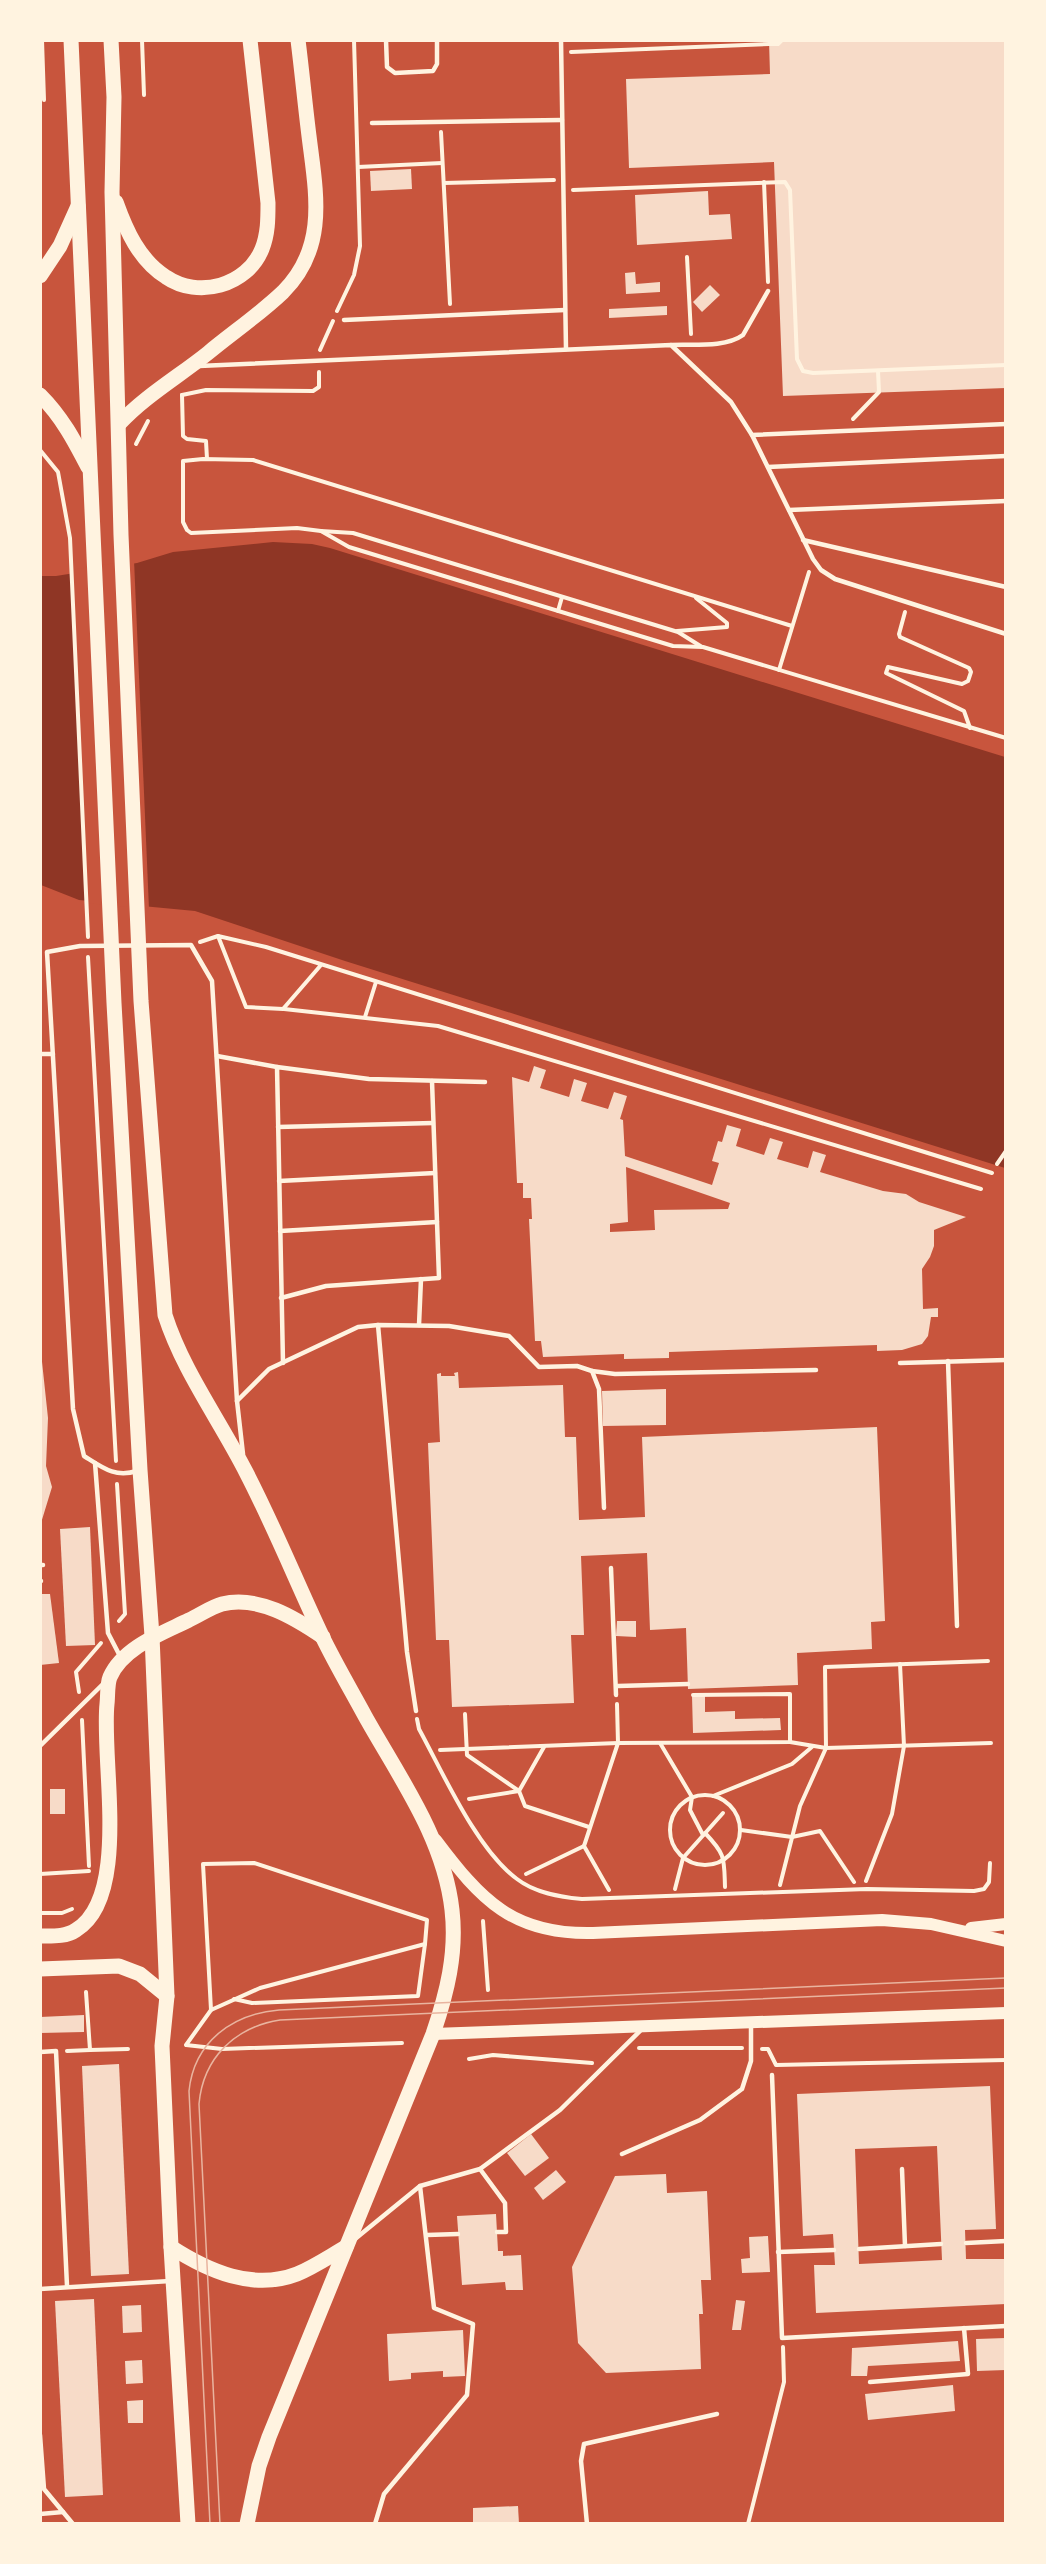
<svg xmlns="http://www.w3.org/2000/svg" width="1046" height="2564" viewBox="0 0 1046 2564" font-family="'Crimson Pro',serif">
<rect width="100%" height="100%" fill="#c8553d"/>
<path fill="#8f3625" d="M273 542 312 544 330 548 1005 757V1168L345 961 195 911 79 900 41 885 40 576H56L137 563 173 552Z"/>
<path fill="#c8553d" d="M134 560 149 909 86 903 71 570Z"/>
<g fill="#f7dbc8" fill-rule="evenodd">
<path d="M769 40H1006V388L783 396 774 162 629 168 626 79 770 74Z"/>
<path d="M411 169 412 189 371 191 370 171Z"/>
<path d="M708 191 709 215 730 214 732 239 637 245 635 195Z"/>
<path d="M635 272 636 284 660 282V292L626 294 625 273Z"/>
<path d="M710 285 720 295 702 312 693 302Z"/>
<path d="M667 306V315L609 318V309Z"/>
<path d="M534 1066 546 1070 540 1088 569 1097 574 1079 587 1083 581 1101 608 1109 614 1092 627 1096 620 1119 623 1120 625 1156 712 1185 719 1163 712 1161 718 1141 722 1142 727 1125 741 1129 736 1146 764 1155 770 1138 783 1142 777 1159 808 1168 813 1151 826 1155 820 1172 883 1191 906 1194 919 1202 966 1217 934 1230V1246L930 1257 922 1269 923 1309 938 1308V1317H931L928 1336 922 1344 902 1350 877 1351V1345L669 1352V1358L624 1359V1354L543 1357 541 1341H535L529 1219H532L531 1198H523V1183H517L512 1077 529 1082ZM626 1167 730 1203 728 1209 654 1210 655 1230 610 1232V1224L628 1222Z"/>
<path d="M40 1343 48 1418 46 1466 52 1487 41 1523Z"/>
<path d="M458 1372 459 1388 563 1385 565 1437H576L579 1520 645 1517 642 1437 877 1427 885 1621 871 1622 872 1649 797 1653 798 1685 688 1689 686 1628 650 1630 647 1553 581 1556 584 1635H571L574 1703 452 1707 449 1640H436L428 1443 440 1442 437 1374 441 1373V1376H455L454 1373Z"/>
<path d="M666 1389V1425L603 1426 602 1391Z"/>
<path d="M90 1527 95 1645 66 1646 60 1529Z"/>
<path d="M40 1594H50L59 1663 40 1665Z"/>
<path d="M617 1621H636V1637L616 1636Z"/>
<path d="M705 1695V1712L735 1711V1719L780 1718 781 1730 693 1733 692 1696Z"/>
<rect x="50" y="1789" width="15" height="25"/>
<path d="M84 2015V2032L40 2033V2017Z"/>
<path d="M119 2064 129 2274 91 2276 82 2066Z"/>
<path d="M990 2086 996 2229 965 2230 966 2259H1006V2304L816 2313 814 2265H835L833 2234 803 2236 797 2094ZM937 2146 942 2260 859 2264 855 2149Z"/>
<path d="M531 2134 549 2158 525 2176 507 2153Z"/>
<path d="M556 2170 566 2182 543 2200 534 2188Z"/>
<path d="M666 2174 667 2193 707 2191 711 2280H701L703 2314H699L701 2369 606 2373 578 2343 572 2267 615 2176Z"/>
<path d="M496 2214 498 2251H503V2256L521 2255 523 2290H506L505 2282 462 2285 457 2216Z"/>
<path d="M768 2236 770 2272 742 2273 741 2259 750 2258 749 2237Z"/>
<path d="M94 2299 103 2495 65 2497 55 2301Z"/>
<path d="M736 2300 745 2301 741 2330H732Z"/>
<path d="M141 2305 142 2332 123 2333 122 2306Z"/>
<path d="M463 2330 465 2376 443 2377V2371L411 2373V2379L389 2381 387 2334Z"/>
<path d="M1006 2338V2370L977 2371 976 2339Z"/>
<path d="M958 2341 960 2361 868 2366 867 2376H851L852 2348Z"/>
<path d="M142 2360 143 2383 126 2384 125 2361Z"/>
<path d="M953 2385 955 2411 868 2420 865 2394Z"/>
<path d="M143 2400V2423H128L127 2401Z"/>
<path d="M518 2506 519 2524H473V2508Z"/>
</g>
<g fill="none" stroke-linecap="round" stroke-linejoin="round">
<g stroke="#fff3e0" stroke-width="4">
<path d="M42 40 44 100"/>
<path d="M142 40 144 95"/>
<path d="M571 52 769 44H778L782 40"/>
<path d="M441 132 450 304"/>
<path d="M358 167 442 163"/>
<path d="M764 182 768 282"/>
<path d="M444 183 554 180"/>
<path d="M573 190 785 182 790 190 797 359 803 371 813 373 1006 365"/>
<path d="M687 257 691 334"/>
<path d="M337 311 354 275 360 246 354 40"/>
<path d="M320 350 333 321"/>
<path d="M182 395 206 390 313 391 319 387V372"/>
<path d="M182 395 183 436 187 439 206 441 207 459"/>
<path d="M853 419 879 392 878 371"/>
<path d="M136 444 148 421"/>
<path d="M40 450 58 472 70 538 88 937"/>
<path d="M321 531 353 533 678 632 702 647"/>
<path d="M558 611 562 597"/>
<path d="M905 612 899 634 900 637 969 668 971 672 968 681 962 684 888 667 886 673 964 711 970 728"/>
<path d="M792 626 253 460 203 459 183 461V522L187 530 191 533 297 528 321 531 349 547 673 646 703 647 1006 738"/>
<path d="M677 631 727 627V623L696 598"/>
<path d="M779 670 809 572"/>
<path d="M200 942 218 936"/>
<path d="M88 957 116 1461"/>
<path d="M321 965 283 1009 246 1007 218 936 266 947 992 1173"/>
<path d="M284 1009 438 1026 981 1189"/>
<path d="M365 1017 376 982"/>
<path d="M997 1164 1006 1151"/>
<path d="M117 1484 125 1614 119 1621"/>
<path d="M79 1692 76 1672 101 1643"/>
<path d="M465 1714 467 1755 519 1791 525 1806 589 1827"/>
<path d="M417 1719 419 1729C443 1773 477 1850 517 1879 535 1893 560 1897 582 1899L867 1889 974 1891 984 1889 989 1882 990 1863"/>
<path d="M82 1720 89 1866"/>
<path d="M790 1742 826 1748 991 1743"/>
<path d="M660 1743 692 1797 690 1810 703 1835"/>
<path d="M440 1750 618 1743 790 1742V1694L693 1695"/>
<circle cx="705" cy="1830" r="35"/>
<path d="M713 1796 792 1764 813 1746"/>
<path d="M469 1799 519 1791 544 1747"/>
<path d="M741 1830 792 1837 820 1831 854 1882"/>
<path d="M705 1833C726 1855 724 1858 725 1887"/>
<path d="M254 1863 427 1920 425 1944 260 1988 211 2010 203 1864Z"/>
<path d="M40 1874 89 1871"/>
<path d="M526 1874 584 1846"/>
<path d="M866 1881 892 1814 904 1746 900 1664"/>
<path d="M780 1885 800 1806 826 1748 825 1667 988 1661"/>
<path d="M675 1889 683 1858 723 1813"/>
<path d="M609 1890 584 1846 618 1743 617 1704"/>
<path d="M40 1913H62L72 1909"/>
<path d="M483 1921 488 1990"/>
<path d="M86 1992 90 2050 128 2049"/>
<path d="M234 1999 252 2003 418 1996 425 1944"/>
<path d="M211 2010 186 2045 222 2049 402 2043"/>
<path d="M639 2048H742"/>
<path d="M762 2049H768L776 2065 1006 2060"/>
<path d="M67 2051 90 2050"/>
<path d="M469 2059 493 2055 592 2063"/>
<path d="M748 2524 784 2382 783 2347"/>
</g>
<g stroke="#fff3e0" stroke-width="4.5">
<path d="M386 40 387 67 395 73 433 71 437 64V40"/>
<path d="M561 40 566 349"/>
<path d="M372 123 562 120"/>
<path d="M344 320 565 310"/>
<path d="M671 345C693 344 725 348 743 335L768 291"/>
<path d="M199 366 671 345 731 402 752 435 1006 424"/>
<path d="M752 435 813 559 821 570 835 579 1006 634"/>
<path d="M768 467 1006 456"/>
<path d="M789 510 1006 501"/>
<path d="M803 540 1006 587"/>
<path d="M40 1054H53"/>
<path d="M217 1056 277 1067"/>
<path d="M278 1127 433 1123"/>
<path d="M279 1181 435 1173"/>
<path d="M280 1231 437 1222"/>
<path d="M281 1298 326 1286 439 1278 432 1081"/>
<path d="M378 1325 407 1652 416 1711"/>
<path d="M419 1325 421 1279"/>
<path d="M948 1361 957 1626"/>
<path d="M283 1363 277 1067 369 1079 485 1082"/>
<path d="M900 1363 1006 1360"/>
<path d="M592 1371 615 1374 816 1370"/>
<path d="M237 1401 269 1369 358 1327 378 1325 449 1326 509 1336 539 1367 577 1366 592 1371 599 1389 604 1508"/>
<path d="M95 1463 108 1633 121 1658"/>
<path d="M137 1471C115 1478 103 1468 84 1456L73 1409 47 952 80 946 191 945 212 981 237 1401 243 1454"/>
<path d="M40 1565H43"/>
<path d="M611 1568 616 1695"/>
<path d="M40 1581H41"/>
<path d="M618 1686 688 1684"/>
<path d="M40 1746 103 1684"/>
<path d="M40 2052 56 2051 67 2286"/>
<path d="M772 2075 782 2338 1006 2326"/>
<path d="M622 2154 700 2120 742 2089 751 2061V2024"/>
<path d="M480 2169 505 2203 506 2232H497"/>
<path d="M902 2169 905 2246"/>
<path d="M427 2235 458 2234"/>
<path d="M355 2239 420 2186 480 2169 560 2110 642 2029"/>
<path d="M966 2243 1006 2241"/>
<path d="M859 2249 941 2244"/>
<path d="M778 2252 834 2250"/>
<path d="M40 2289 170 2281"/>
<path d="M870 2382 968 2374 964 2328"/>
<path d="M40 2435 44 2489 73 2524"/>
<path d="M40 2514 63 2512"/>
<path d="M375 2524 384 2494 467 2395 473 2324 434 2308 420 2186"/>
<path d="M587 2524 581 2461 584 2444 717 2414"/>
</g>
<g stroke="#fff3e0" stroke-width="12">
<path d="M436 1840C481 1900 513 1935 593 1933L882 1920 931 1924 1006 1941"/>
<path d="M971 1928 1006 1924"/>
<path d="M433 2034 1006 2013"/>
</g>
<g stroke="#fff3e0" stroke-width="15">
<path d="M71 40 114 1003 140 1470 152 1636 167 1996 162 2046 171 2247 188 2524"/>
<path d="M111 40 114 97 112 192 121 535 141 1001 165 1315C183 1371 219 1419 246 1472 274 1526 296 1581 322 1636 335 1663 351 1690 365 1716 399 1777 444 1838 452 1910 457 1953 447 1993 433 2034L269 2437 259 2466 247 2524"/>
<path d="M116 202C126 230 139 260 166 277 198 299 247 286 262 249 268 234 268 219 268 203L250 40"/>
<path d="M40 276 60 246 78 206"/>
<path d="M40 395C62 417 74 440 88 467"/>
<path d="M119 424C145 396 178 377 208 353 232 333 260 314 283 292 328 247 316 193 309 136 305 104 302 72 298 40"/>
<path d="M40 1936C52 1936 66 1937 76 1930 131 1897 101 1760 107 1704 108 1696 107 1684 110 1677 123 1647 163 1633 189 1620 200 1615 211 1607 222 1604 258 1595 295 1618 323 1637"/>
<path d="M40 1969 119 1966 140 1974 167 1996"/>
<path d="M171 2247C208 2271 253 2291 297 2274 314 2267 330 2256 346 2247"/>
</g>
<g stroke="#e9b49f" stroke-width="1.5">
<path d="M210 2524 189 2091C194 2042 232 2014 279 2010L1006 1978"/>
<path d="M220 2524 199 2104C203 2058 235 2027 280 2020L1006 1988"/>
</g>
</g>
<rect width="1046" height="2564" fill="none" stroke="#fff3e0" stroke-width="84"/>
</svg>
